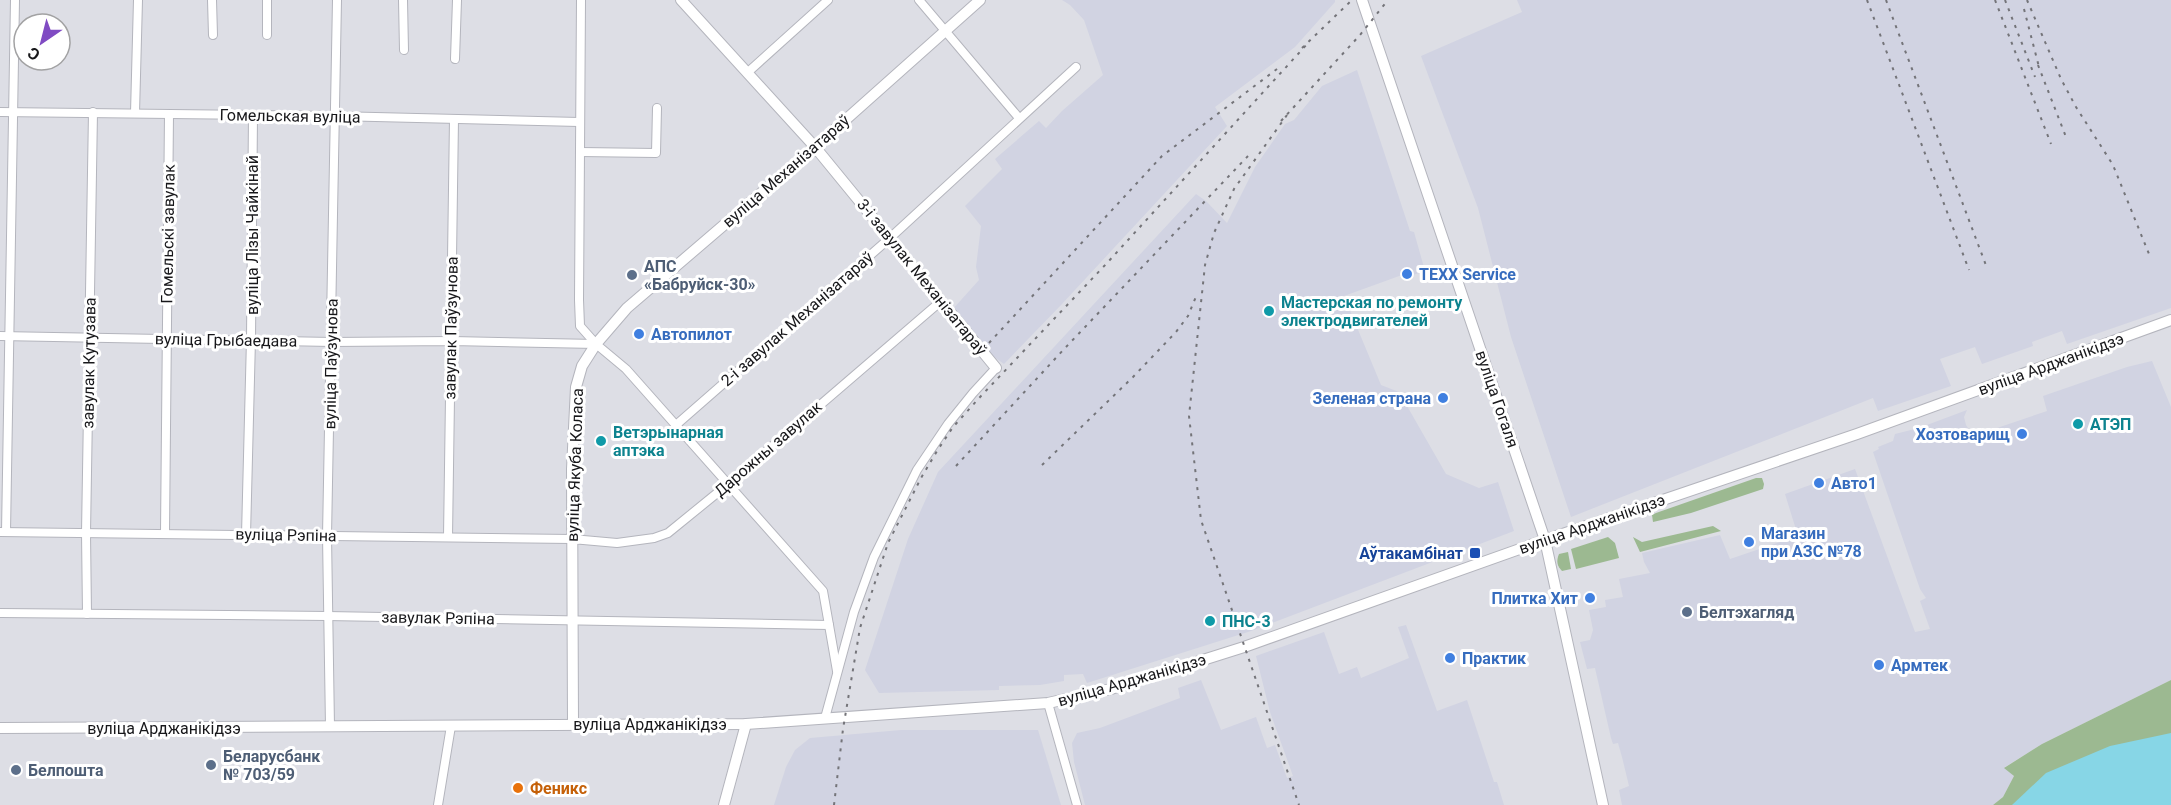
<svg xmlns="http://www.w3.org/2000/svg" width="2171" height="805" viewBox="0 0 2171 805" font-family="Roboto,sans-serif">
<rect width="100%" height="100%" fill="#dddee5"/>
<g fill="#d1d3e2">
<path d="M1062 0H1335V2L1295 47 1215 107 1227 126 1062 304 1004 364 990 354 952 310 979 280 976 267 981 226 965 206 1002 169 995 159 1039 121 1046 128 1062 111 1103 75 1084 20 1070 5Z"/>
<path d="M1517 0H2171V308L2067 344 2062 331 2032 342 2033 346 1982 364 1975 347 1940 359 1951 386 1878 411 1873 398 1571 517 1511 337 1478 208 1421 56 1522 12Z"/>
<path d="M1357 70 1410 231 1414 232 1425 271 1404 278 1402 275 1344 296 1381 385 1399 392 1446 474 1479 488 1498 482 1514 531 1251 631 1087 683 1083 674 1064 675V681L1040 685 999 686V690L879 693 865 670 908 539 938 472 1196 194 1206 201 1227 223 1255 167 1285 124 1294 120 1322 86Z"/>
<path d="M2152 361 2171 407V680L2042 744 2005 767 2014 776 2003 797 1993 805H1622L1619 790 1629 786 1622 757 1618 743 1613 744 1611 738 1595 668 1587 669 1580 642 1590 640 1593 630 1589 610 1606 607 1605 600 1623 597 1619 579 1650 573 1644 562 1642 553 1720 535 1730 559 1798 536 1785 494 1855 469 1915 632 1930 629 1920 601 1926 598 1920 589 1873 452 1879 449 1878 447 1893 441 1895 434 1919 428 1967 410 1964 417 1966 425 1973 435 1997 428 2047 411 2043 396 2127 367Z"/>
<path d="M1406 625 1437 711 1467 700 1494 782H1497L1504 805H1085L1074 762 1072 743 1077 733 1100 728 1180 698 1178 688 1201 680 1221 730 1256 717 1267 748 1275 745 1287 778 1293 776 1270 712 1256 656 1324 632 1339 674 1357 667 1361 678 1409 658 1398 627Z"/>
<path d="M901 730H1038L1061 805H774L786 767 795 750 810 738Z"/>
</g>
<g fill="#9cb991">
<path d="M1756 478H1762L1764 484 1763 489 1691 513 1653 522 1652 515 1656 513Z"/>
<path d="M1713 526 1721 531 1640 552 1633 537 1642 542Z"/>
<path d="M1608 537 1615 543 1619 558 1576 569 1571 549Z"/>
<path d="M1568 552 1571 569 1562 571C1557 566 1556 561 1559 554Z"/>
<path d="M2171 680V805H1993L2003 797 2014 776 2004 768 2042 744Z"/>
</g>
<path fill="#87d6e6" d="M2171 733V805H2012L2046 773 2110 746Z"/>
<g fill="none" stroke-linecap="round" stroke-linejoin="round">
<defs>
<g id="minor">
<path d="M212 0 213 35"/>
<path d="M267 0V35"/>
<path d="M403 0 404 50"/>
<path d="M581 0 579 300 580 326 596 344 626 369 823 591 829 625"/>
<path d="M919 0 1019 118"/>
<path d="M455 59 457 0"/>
<path d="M747 73 828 0"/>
<path d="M0 112 334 116 579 122"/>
<path d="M135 113 138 0"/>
<path d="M580 152 656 153 657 108"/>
<path d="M0 336 332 342 452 341 596 344"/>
<path d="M676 425 891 237 1076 67"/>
<path d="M0 532 572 539 617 543 654 538 668 533 727 485 940 302"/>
<path d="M6 532 15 0"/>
<path d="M165 533 169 114"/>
<path d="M246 535 251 339 253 115"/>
<path d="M448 537 454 119"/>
<path d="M0 613 327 616 829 625 837 671"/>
<path d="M87 614 86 533 93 112"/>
<path d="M1048 703 1077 805"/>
<path d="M825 718 854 612 874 557 917 470 948 424 973 393 996 368"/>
<path d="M330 727 327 536 337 0"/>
<path d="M438 805 451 726"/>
</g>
<path id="tertiary" d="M681 0 815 147 996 368"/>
<g id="secondary">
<path d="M1362 0 1545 540 1603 805"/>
<path d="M573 724 572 469 576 387 582 366 596 344 627 308 815 147 980 0"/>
<path d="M0 728 746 724 1048 703 1111 689 1244 647 1545 540 1857 434 2171 320"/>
<path d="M724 805 746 724"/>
</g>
</defs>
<use href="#minor" stroke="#b4b5bd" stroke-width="10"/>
<use href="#tertiary" stroke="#b4b5bd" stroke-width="12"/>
<use href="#secondary" stroke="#b4b5bd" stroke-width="12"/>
<use href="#minor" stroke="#fff" stroke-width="8"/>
<use href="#tertiary" stroke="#fff" stroke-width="10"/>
<use href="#secondary" stroke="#fff" stroke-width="10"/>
<g stroke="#747479" stroke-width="2" stroke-dasharray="3 6" stroke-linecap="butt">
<path d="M1867 0 1969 270"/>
<path d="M1886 0 1987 268"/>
<path d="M1995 0 2051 144"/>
<path d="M2005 0 2035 77"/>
<path d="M2027 0 2061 79 2076 107 2113 165 2151 259"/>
<path d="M2024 9 2039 67"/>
<path d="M1302 48 1352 0"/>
<path d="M2038 65 2066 137"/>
<path d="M1287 115 1234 189 1214 233 1205 265 1189 416 1201 520 1299 805"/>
<path d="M1281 121 1360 35 1388 0"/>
<path d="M989 343 1162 156 1277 69"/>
<path d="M1042 465 1133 377 1176 332 1188 316 1197 294"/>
<path d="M956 466 1066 347 1248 156"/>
<path d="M834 805 843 729 860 628 888 543 921 478 937 451 953 427 981 396 1107 263 1309 42"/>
</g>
</g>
<g fill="#3f7fe0" stroke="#fff" stroke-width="2">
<circle cx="1407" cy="274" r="6"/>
<circle cx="639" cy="334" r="6"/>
<circle cx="1443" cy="398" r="6"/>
<circle cx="2022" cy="434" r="6"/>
<circle cx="1819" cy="483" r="6"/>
<circle cx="1749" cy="542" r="6"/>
<circle cx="1590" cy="598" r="6"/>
<circle cx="1450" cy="658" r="6"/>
<circle cx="1879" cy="665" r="6"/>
</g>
<g fill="#5c6f8a" stroke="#fff" stroke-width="2">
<circle cx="632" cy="275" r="6"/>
<circle cx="1687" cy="612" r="6"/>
<circle cx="211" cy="765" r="6"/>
<circle cx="16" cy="770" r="6"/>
</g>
<g fill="#0f9aa8" stroke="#fff" stroke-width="2">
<circle cx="1269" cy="311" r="6"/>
<circle cx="2078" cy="424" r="6"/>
<circle cx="601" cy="441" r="6"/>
<circle cx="1210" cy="621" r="6"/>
</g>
<rect fill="#1a4fb4" stroke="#fff" stroke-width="2" x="1469" y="547" width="12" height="12" rx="3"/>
<circle fill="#e8710a" stroke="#fff" stroke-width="2" cx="518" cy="788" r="6"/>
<g text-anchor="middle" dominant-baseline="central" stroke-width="6" stroke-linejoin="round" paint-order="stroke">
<g font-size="16" fill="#17171a" stroke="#fff">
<text transform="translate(290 116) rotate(1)">Гомельская вуліца</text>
<text transform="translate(786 171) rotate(-41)">вуліца Механізатараў</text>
<text transform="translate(168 234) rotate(-89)">Гомельскі завулак</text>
<text transform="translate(252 235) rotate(-90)">вуліца Лізы Чайкінай</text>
<text transform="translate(922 277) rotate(51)">3-і завулак Механізатараў</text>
<text transform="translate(797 319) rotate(-41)">2-і завулак Механізатараў</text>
<text transform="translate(451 328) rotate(-89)">завулак Паўзунова</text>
<text transform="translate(226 340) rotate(1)">вуліца Грыбаедава</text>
<text transform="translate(89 363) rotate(-89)">завулак Кутузава</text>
<text transform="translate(331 364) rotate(-89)">вуліца Паўзунова</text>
<text transform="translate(2051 364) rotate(-20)">вуліца Арджанікідзэ</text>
<text transform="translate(1497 399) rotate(71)">вуліца Гогаля</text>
<text transform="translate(768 449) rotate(-41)">Дарожны завулак</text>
<text transform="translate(575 465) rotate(-88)">вуліца Якуба Коласа</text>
<text transform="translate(1592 524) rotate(-19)">вуліца Арджанікідзэ</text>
<text transform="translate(286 535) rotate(1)">вуліца Рэпіна</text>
<text transform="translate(438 618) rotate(1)">завулак Рэпіна</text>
<text transform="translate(1132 680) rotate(-16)">вуліца Арджанікідзэ</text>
<text x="650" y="724">вуліца Арджанікідзэ</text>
<text x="164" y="728">вуліца Арджанікідзэ</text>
</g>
<g font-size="16" font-weight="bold" fill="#4e5e75" stroke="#fff" text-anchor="start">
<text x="644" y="266">АПС<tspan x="644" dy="18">«Бабруйск-30»</tspan></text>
<text x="1699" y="612">Белтэхагляд</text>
<text x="223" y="756">Беларусбанк<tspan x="223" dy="18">№ 703/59</tspan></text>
<text x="28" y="770">Белпошта</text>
</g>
<g font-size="16" font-weight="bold" fill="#366cbe" stroke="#fff" text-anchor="start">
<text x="1419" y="274">TEXX Service</text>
<text x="651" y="334">Автопилот</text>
<text x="1431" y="398" text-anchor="end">Зеленая страна</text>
<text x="2010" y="434" text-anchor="end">Хозтоварищ</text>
<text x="1831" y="483">Авто1</text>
<text x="1761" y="533">Магазин<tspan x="1761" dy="18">при АЗС №78</tspan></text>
<text x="1578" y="598" text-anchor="end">Плитка Хит</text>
<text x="1462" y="658">Практик</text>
<text x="1891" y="665">Армтек</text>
</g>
<g font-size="16" font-weight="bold" fill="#0d838f" stroke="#fff" text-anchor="start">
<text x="1281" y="302">Мастерская по ремонту<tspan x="1281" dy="18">электродвигателей</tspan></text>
<text x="2090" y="424">АТЭП</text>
<text x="613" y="432">Ветэрынарная<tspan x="613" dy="18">аптэка</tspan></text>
<text x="1222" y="621">ПНС-3</text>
</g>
<g font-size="16" font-weight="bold" fill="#164399" stroke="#fff" text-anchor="end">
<text x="1463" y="553">Аўтакамбінат</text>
</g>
<g font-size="16" font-weight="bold" fill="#c56008" stroke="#fff" text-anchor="start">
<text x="530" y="788">Феникс</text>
</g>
</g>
<g transform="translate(42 42) rotate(215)"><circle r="28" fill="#ffffff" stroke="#a2a2a3" stroke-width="1.5"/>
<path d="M0-4.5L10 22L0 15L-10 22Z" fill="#804bc3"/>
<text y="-9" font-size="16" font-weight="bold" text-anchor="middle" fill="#17171a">С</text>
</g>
</svg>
